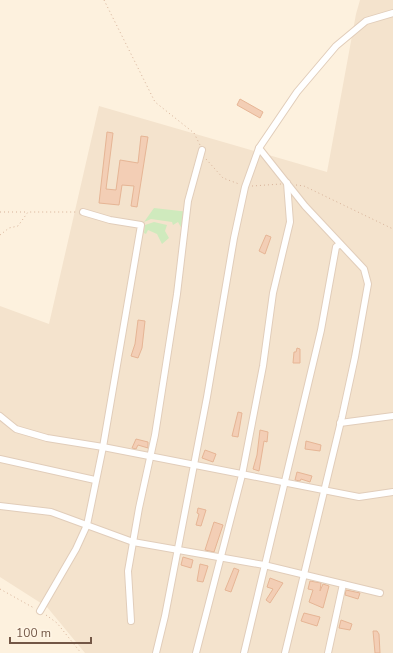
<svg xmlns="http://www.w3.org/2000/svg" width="393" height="653" viewBox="0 0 393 653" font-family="'Nunito Sans',sans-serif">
<rect width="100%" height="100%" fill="#fdf1de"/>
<path fill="#f4e3cd" d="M360 0H393V653H85L47 607 0 577V306L49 324 99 106 327 172 356 14Z"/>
<g fill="#cfeabd">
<path d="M154 208 189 212C189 220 191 227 182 229L178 222 173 225 172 222 151 219 144 222Z"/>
<path d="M154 222 167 225 165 231 169 238 162 244 157 234 148 230 146 234 144 233 145 225Z"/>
</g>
<g fill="#f3ceb5" stroke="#e6b595">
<path d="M240 99 263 112 260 118 237 105Z"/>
<path d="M107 132 113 133 106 189 116 190 120 160 138 163 141 136 148 137 137 207 131 206 134 186 122 185 119 205 99 203Z"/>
<path d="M266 235 271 237 265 254 259 251Z"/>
<path d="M138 320 145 321 142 348 138 358 131 356 135 344Z"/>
<path d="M297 348 300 349V363H293L294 352H296Z"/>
<path d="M238 412 242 413 238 437 232 436Z"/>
<path d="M260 430 268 432 267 442 264 441 259 471 253 469 257 455Z"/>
<path d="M136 439 148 442V448L138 445 136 449 132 448Z"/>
<path d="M306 441 321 445 320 451 305 449Z"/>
<path d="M205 450 216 454 213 462 202 458Z"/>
<path d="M297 472 312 476 310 482 301 479 300 481 295 480Z"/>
<path d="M198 508 206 510 201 526 196 525 199 514 197 513Z"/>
<path d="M214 522 223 525 214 552 205 550Z"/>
<path d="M183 557 193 560 191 568 181 565Z"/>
<path d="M200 564 208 566 203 582 197 581Z"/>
<path d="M234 568 239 570 231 592 225 590Z"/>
<path d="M270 578 283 583 270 603 266 600 273 589 267 587Z"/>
<path d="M310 581 321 583 320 591 323 584 329 586 323 608 309 602 313 590 308 589Z"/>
<path d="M346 590 360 593 358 599 345 595Z"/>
<path d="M304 613 320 617 317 626 301 621Z"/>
<path d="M341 620 352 624 350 630 339 628Z"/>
<path d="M373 631H377L379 634 380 653H375Z"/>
</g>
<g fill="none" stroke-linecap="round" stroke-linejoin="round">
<defs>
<g id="minor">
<path d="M259 148 305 206 364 269 368 284 355 357 342 417 285 653"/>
<path d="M0 416 16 429 47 438 103 447 359 497 393 492"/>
<path d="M340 423 393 416"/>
<path d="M0 459 95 480"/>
<path d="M0 506 51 512 133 542 264 565 380 593"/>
<path d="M40 611 76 549 87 525 103 447 141 225 110 220 83 212"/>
<path d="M131 621 128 571 139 508 155 435 177 294 188 201 202 150"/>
<path d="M156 653 165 616 207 397 234 238 245 187 259 148 297 92 336 46 366 21 393 13"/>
<path d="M196 653 242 475 263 366 273 293 290 222 287 183"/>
<path d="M244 653 321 330 336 247 340 244"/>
<path d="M328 653 343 584"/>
</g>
</defs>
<use href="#minor" stroke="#e1cdba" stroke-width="8"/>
<g stroke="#d7b299" stroke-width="1" stroke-dasharray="1 3" stroke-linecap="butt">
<path d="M104 0 155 102 194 133 200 145"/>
<path d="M206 159 223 178 239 184"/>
<path d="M296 185 304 186 393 229"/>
<path d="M252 186 281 184"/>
<path d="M0 212H27"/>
<path d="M0 235 9 228 18 226 28 212H78"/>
<path d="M0 589 34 608"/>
<path d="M46 615 57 623 81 653"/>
</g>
<use href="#minor" stroke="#fff" stroke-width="6"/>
</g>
<path d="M10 637v6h81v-6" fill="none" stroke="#735746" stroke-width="2"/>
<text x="16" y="637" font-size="12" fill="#735746" stroke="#fff5e5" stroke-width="3" paint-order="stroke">100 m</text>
</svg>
